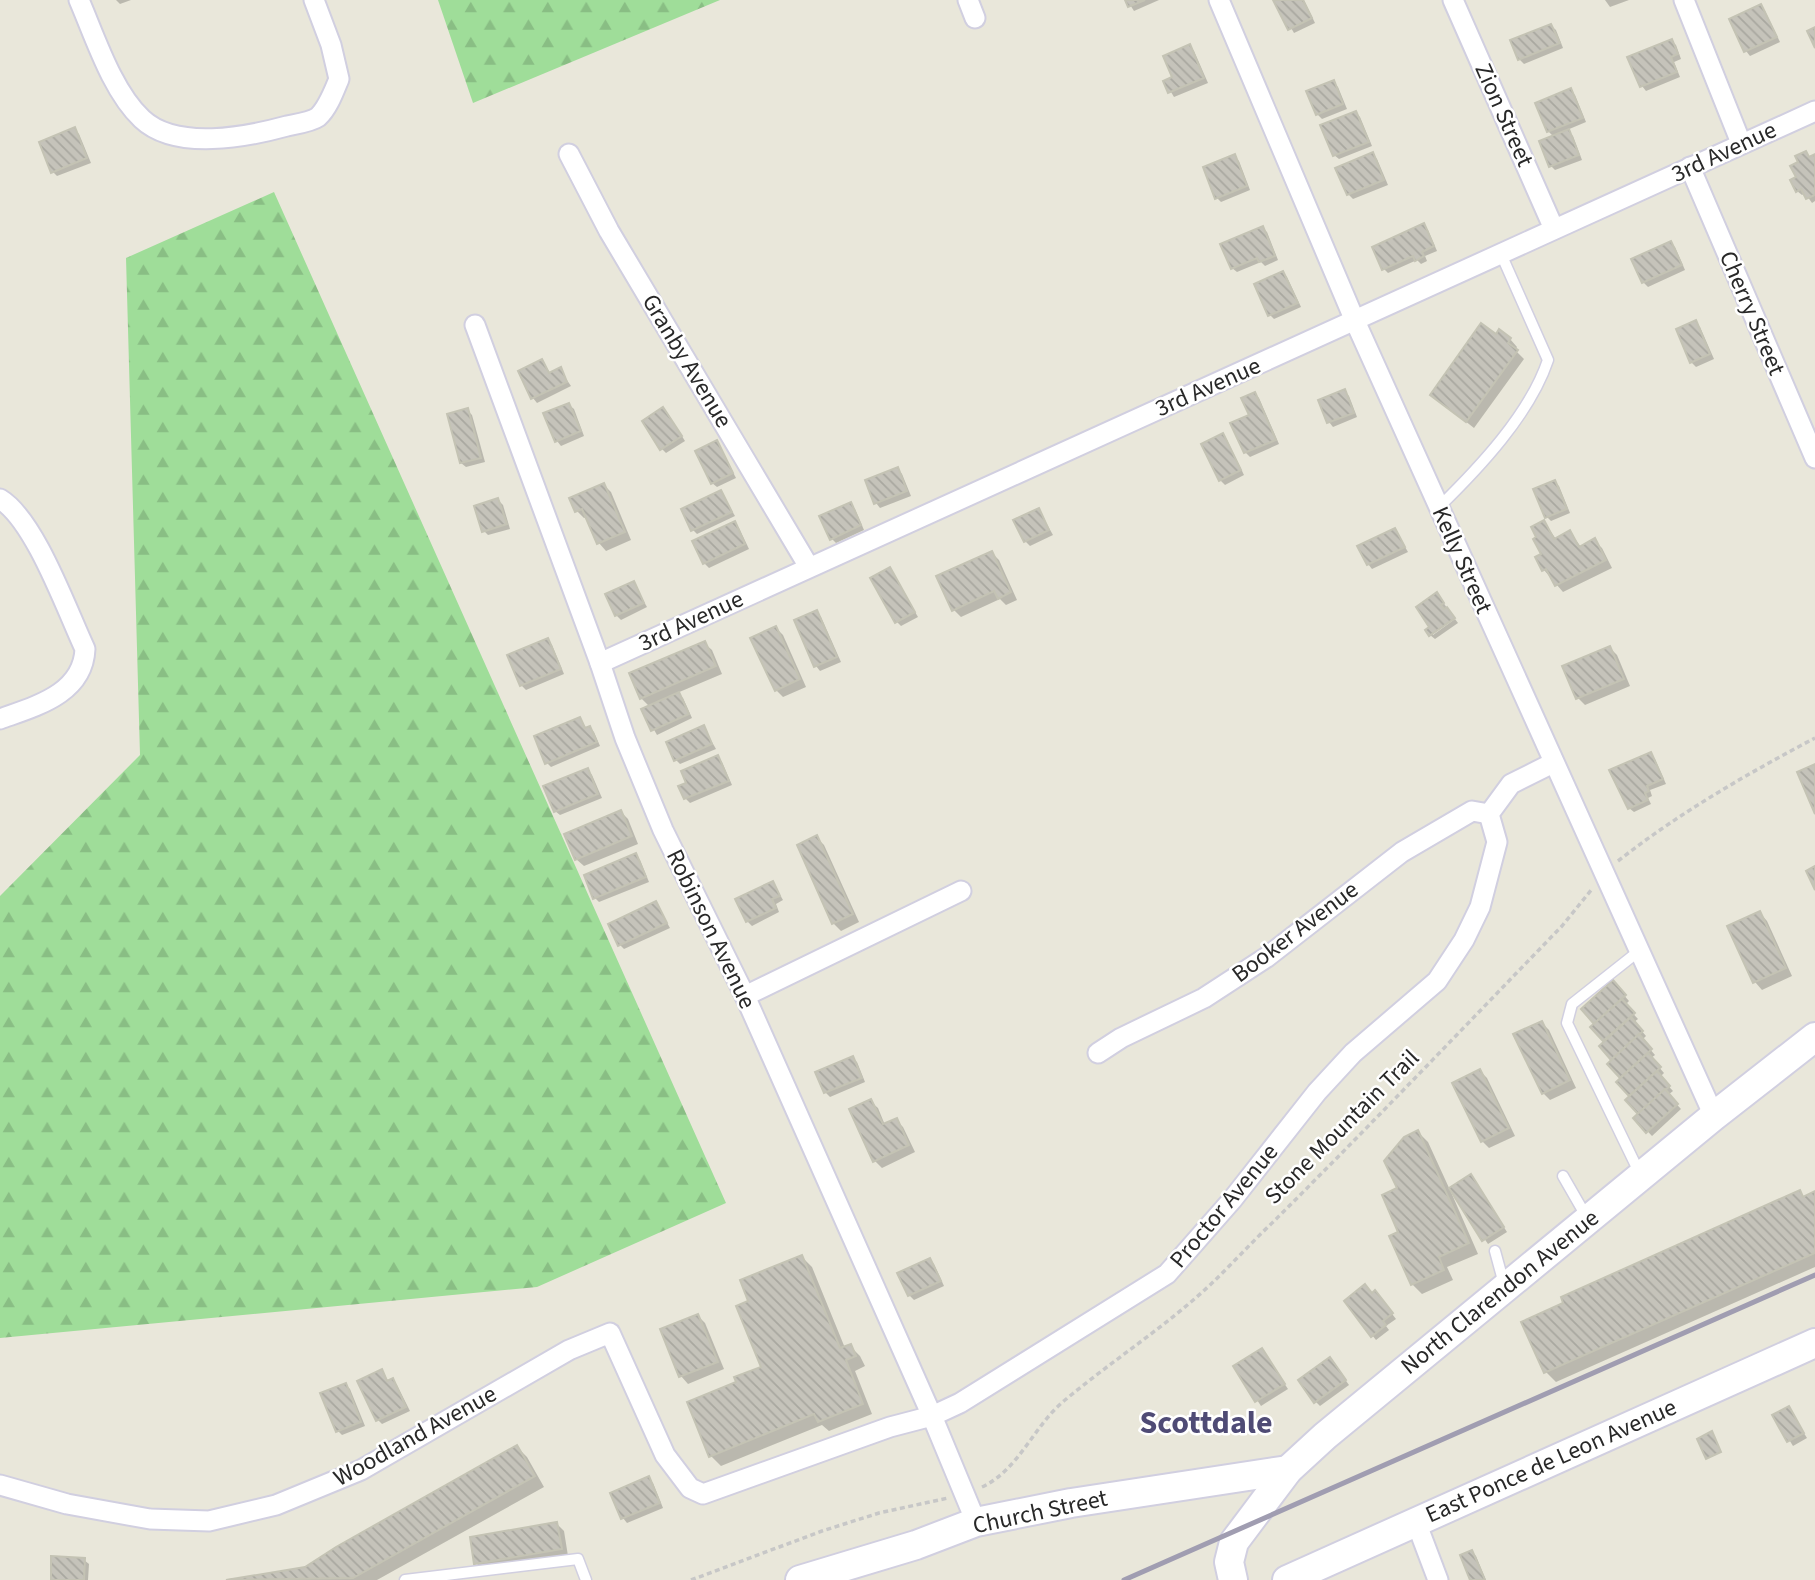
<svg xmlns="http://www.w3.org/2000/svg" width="1815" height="1580" viewBox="0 0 1815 1580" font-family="'Source Sans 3',sans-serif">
<defs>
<pattern id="forest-firs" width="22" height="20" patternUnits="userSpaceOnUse" patternTransform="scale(1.75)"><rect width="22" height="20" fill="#9fdd99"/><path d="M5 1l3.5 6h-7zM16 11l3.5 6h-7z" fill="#89be84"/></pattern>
<pattern id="building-back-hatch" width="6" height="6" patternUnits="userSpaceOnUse" patternTransform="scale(1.75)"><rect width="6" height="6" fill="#c5c3ba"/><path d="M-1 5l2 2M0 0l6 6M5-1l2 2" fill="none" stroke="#a9a8a0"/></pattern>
</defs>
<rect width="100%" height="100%" fill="#e9e7da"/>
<g fill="url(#forest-firs)">
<path d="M438 0H720L473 103Z"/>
<path d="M274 192 726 1203 537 1287 0 1338V896L140 755 126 258Z"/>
</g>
<g fill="#0003">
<path d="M116 0H131L120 4Z"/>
<path d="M1127 0H1159L1134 11Z"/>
<path d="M1275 0H1304L1315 23 1294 33Z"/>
<path d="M1605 0H1629L1610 7Z"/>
<path d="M1760 6 1765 11 1780 42 1750 56 1746 51 1731 20Z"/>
<path d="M1551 26 1556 30 1563 48 1524 64 1519 59Z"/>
<path d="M1671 41 1676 45 1681 59 1674 62 1680 77 1646 91 1642 86 1630 58Z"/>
<path d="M1190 46 1194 51 1208 83 1174 97 1165 82 1174 78Z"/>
<path d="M1334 83 1338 87 1347 109 1322 119 1317 114Z"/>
<path d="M1570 90 1575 95 1586 122 1567 130 1573 136 1582 160 1555 170 1551 166 1554 137 1548 131 1537 103Z"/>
<path d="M1356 113 1360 117 1372 146 1339 159 1334 155Z"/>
<path d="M74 129 79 134 91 163 57 176 53 172Z"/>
<path d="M1806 153 1811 158 1815 156V201L1812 203 1805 193 1802 195 1797 191 1798 178Z"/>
<path d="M1373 154 1377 159 1388 185 1353 199 1348 194Z"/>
<path d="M1234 156 1239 161 1250 190 1221 202 1217 198Z"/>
<path d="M1423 225 1428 230 1437 251 1425 256 1427 261 1421 264 1417 260 1388 273 1384 269Z"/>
<path d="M1262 228 1267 232 1278 260 1265 266 1261 262 1237 272 1232 268Z"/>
<path d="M1670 243 1675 247 1685 270 1648 287 1643 282Z"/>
<path d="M1283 273 1287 277 1301 307 1274 319 1270 315Z"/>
<path d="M1695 323 1700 327 1714 359 1696 367 1691 362Z"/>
<path d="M1496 337 1510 339 1517 347 1515 350 1524 359 1474 428 1432 395Z"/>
<path d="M542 361 551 374 560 370 571 386 537 403 533 398Z"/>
<path d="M1344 391 1349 396 1357 417 1333 427 1329 422 1320 401Z"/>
<path d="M1255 394 1259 398 1279 444 1250 457 1245 452Z"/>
<path d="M569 405 574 409 584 436 561 446 557 441Z"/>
<path d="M467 410 472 415 485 462 466 467 461 463Z"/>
<path d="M668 414 685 441 666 453 662 449Z"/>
<path d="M1223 435 1227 440 1244 475 1225 485 1220 480Z"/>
<path d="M717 442 736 478 717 487 712 483Z"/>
<path d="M898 469 902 474 911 496 880 508 876 503Z"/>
<path d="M1554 482 1559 486 1570 513 1551 521 1547 517Z"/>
<path d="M604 485 611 492 631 540 606 551 599 543 587 517 584 518 577 511Z"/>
<path d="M721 492 735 516 697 534 693 530Z"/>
<path d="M498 500 503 505 510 529 488 535 484 531Z"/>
<path d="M850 504 855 509 864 530 836 543 832 539Z"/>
<path d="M1039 510 1053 535 1030 546 1025 541Z"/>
<path d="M1544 522 1556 539 1570 532 1581 547 1594 541 1602 548 1612 568 1563 592 1544 570Z"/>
<path d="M734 523 739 528 749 549 709 568 704 563Z"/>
<path d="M1395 530 1408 552 1372 569 1368 564Z"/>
<path d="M992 553 999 560 1017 600 1006 605 1000 599 961 617 954 610Z"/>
<path d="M890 569 918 617 901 626 897 622Z"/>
<path d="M633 583 647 607 621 620 616 615Z"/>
<path d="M1441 599 1447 608 1433 631V635L1455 619 1458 623 1435 639 1430 635Z"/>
<path d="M817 612 821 617 841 662 820 671 816 666 796 621Z"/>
<path d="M776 628 783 635 806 687 783 697 776 690Z"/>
<path d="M548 640 552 645 564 674 526 690 521 685Z"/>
<path d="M704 643 712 650 722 674 677 693 683 698 692 718 657 735 643 710 650 707 641 698Z"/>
<path d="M1610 648 1617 655 1630 686 1585 705 1578 698Z"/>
<path d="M580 719 587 729 590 728 594 732 600 746 551 767 547 763Z"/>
<path d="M704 728 716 749 680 764 676 760Z"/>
<path d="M1651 754 1655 759 1666 784 1650 790 1652 796 1648 798 1651 804 1634 812 1629 808Z"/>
<path d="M718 757 722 762 732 785 690 803 685 798 688 784Z"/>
<path d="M588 770 592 775 602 798 560 815 555 811Z"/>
<path d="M621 812 628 819 638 844 584 866 576 859Z"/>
<path d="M817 838 824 845 859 922 841 931 833 923Z"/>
<path d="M636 855 640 860 649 882 599 902 595 898Z"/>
<path d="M773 883 783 900 776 904 779 912 752 926 747 921Z"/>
<path d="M656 903 670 928 624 949 620 945Z"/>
<path d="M1760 913 1767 921 1792 976 1762 990 1755 982 1729 927Z"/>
<path d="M1613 983 1629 1001 1625 1005 1638 1019 1634 1022 1646 1036 1642 1040 1655 1055 1651 1058 1664 1073 1660 1077 1673 1091 1668 1095 1681 1109 1652 1136 1636 1119 1641 1114 1632 1096 1619 1082 1623 1078 1610 1064 1614 1060 1601 1046 1606 1042 1593 1027Z"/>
<path d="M1542 1023 1549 1030 1576 1088 1550 1100 1543 1093Z"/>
<path d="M852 1058 857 1062 865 1082 830 1097 825 1092Z"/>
<path d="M1480 1071 1487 1078 1515 1136 1489 1148 1482 1141Z"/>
<path d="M870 1101 878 1108 885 1125 896 1120 903 1127 915 1152 882 1168 875 1161Z"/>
<path d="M1418 1132 1428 1142 1450 1190 1471 1176 1507 1232 1488 1244 1452 1191 1451 1192 1478 1254 1447 1267 1453 1280 1422 1294 1412 1284 1401 1233 1399 1189Z"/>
<path d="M1799 1192 1805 1198 1815 1193V1267L1556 1382 1546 1372Z"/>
<path d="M802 1257 812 1267 845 1348 850 1346 860 1356 865 1366 855 1371 872 1414 829 1431 822 1425 721 1466 711 1456 738 1383 763 1367 750 1302Z"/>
<path d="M930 1260 934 1264 944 1286 914 1300 909 1295Z"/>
<path d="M1372 1295 1379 1297 1396 1319 1386 1326 1389 1330 1376 1340 1372 1335Z"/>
<path d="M698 1316 705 1323 724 1369 688 1384 681 1376Z"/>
<path d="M1262 1350 1288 1389 1261 1406 1235 1366Z"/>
<path d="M1334 1364 1349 1385 1320 1406 1315 1401Z"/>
<path d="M382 1371 389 1382 392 1380 397 1385 410 1411 382 1424 378 1420Z"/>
<path d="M346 1385 350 1389 365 1426 342 1435 338 1431Z"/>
<path d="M1788 1408 1807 1438 1793 1446 1774 1415Z"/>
<path d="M517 1447 527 1457 544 1487 377 1580H230L306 1568Z"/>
<path d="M649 1479 653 1483 663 1508 627 1523 623 1518Z"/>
<path d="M557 1524 564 1531 568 1556 483 1570 476 1563Z"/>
<path d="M1472 1552 1476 1556 1486 1580H1472Z"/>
<path d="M84 1560 89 1564 88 1580H52Z"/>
</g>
<g fill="url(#building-back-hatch)" stroke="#c4c3b4" stroke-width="2">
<path d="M1125 0H1145L1128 7Z"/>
<path d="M1273 0H1303L1312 18 1288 30Z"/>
<path d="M1761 4 1777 37 1744 52 1729 19Z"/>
<path d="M1551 24 1560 43 1518 60 1510 40Z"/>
<path d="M1815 27V48L1807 31Z"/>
<path d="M1672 39 1678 54 1671 57 1677 72 1640 87 1627 57Z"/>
<path d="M1190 44 1204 78 1168 93 1163 81 1172 77 1163 56Z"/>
<path d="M1334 80 1343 104 1316 115 1306 91Z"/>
<path d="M1571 88 1583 118 1547 132 1535 103Z"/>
<path d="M1356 111 1369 142 1333 156 1320 125Z"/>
<path d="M75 127 87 158 51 173 39 142Z"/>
<path d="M1569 129 1579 155 1549 167 1539 141Z"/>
<path d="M1806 151 1809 157 1815 154V195L1806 199 1801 189 1796 192 1790 180 1796 177 1790 166 1798 162 1795 156Z"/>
<path d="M1373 152 1384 180 1347 195 1335 168Z"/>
<path d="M1235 154 1247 186 1215 199 1203 167Z"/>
<path d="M1424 223 1434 246 1422 252 1424 256 1415 261 1413 256 1382 270 1372 247Z"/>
<path d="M1263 226 1275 256 1259 262 1257 258 1231 269 1220 244Z"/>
<path d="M1671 241 1682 265 1642 283 1631 259Z"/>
<path d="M1283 271 1298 303 1268 316 1254 284Z"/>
<path d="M1696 320 1710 354 1690 363 1676 329Z"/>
<path d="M1481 323 1496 334 1499 329 1511 338 1508 343 1518 350 1466 422 1430 395Z"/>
<path d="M542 359 549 373 561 367 567 382 531 399 518 371Z"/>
<path d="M1345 389 1354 413 1327 423 1318 400Z"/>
<path d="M1255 392 1276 440 1244 453 1230 423 1249 415 1241 398Z"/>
<path d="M569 403 581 431 555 442 543 413Z"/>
<path d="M663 407 682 436 660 450 642 421Z"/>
<path d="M468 408 481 458 460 463 447 414Z"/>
<path d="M1223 433 1241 470 1219 481 1201 444Z"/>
<path d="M717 440 733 473 711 484 695 451Z"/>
<path d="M898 467 907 491 874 504 865 480Z"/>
<path d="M1555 480 1567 509 1545 518 1533 489Z"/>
<path d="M604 483 625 532 597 544 582 509 575 512 569 498Z"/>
<path d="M721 490 732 512 691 531 681 509Z"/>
<path d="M498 498 507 524 482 532 474 506Z"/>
<path d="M851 502 861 525 830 540 819 516Z"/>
<path d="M1039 508 1049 530 1024 542 1013 520Z"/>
<path d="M1544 520 1554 539 1570 530 1579 547 1595 538 1606 560 1555 586 1546 569 1542 571 1535 557 1541 554 1533 539 1536 537 1531 527Z"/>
<path d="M735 521 745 544 703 564 692 541Z"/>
<path d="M1395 528 1405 547 1367 565 1357 546Z"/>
<path d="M992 551 1011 592 998 599 994 591 952 611 936 576Z"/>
<path d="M890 567 915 612 895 623 870 578Z"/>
<path d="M634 581 644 603 615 616 605 594Z"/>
<path d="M1437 592 1444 603 1441 605 1444 609 1447 607 1455 618 1429 636 1425 630 1429 627 1416 607Z"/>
<path d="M817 610 837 657 814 667 794 620Z"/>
<path d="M776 626 800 679 775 691 750 638Z"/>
<path d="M548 638 561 669 520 686 507 655Z"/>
<path d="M705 641 716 666 640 699 629 673Z"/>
<path d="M1610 646 1624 679 1576 699 1562 666Z"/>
<path d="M679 692 689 714 651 731 641 709Z"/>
<path d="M580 717 585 728 590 726 597 742 545 764 534 736Z"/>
<path d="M704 725 712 744 674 761 666 742Z"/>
<path d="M1651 752 1663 779 1647 786 1649 791 1645 793 1648 800 1628 809 1609 770Z"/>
<path d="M718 755 729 781 684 799 678 786 686 783 681 771Z"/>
<path d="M1815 764V814L1797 772Z"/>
<path d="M588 768 598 794 554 812 543 786Z"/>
<path d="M621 810 632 836 575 860 564 834Z"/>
<path d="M817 835 853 914 832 924 797 845Z"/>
<path d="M636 853 646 877 593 899 584 875Z"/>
<path d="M1815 866V890L1806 871Z"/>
<path d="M773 881 780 896 772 899 776 908 746 922 735 899Z"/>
<path d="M656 901 667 923 618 946 608 924Z"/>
<path d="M1760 911 1786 968 1753 983 1727 926Z"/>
<path d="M1613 980 1626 995 1594 1024 1581 1009Z"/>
<path d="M1622 999 1635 1013 1603 1041 1590 1027Z"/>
<path d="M1631 1017 1643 1031 1611 1060 1599 1046Z"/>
<path d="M1542 1021 1570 1080 1542 1094 1513 1034Z"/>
<path d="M1639 1034 1652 1049 1620 1078 1607 1064Z"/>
<path d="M1648 1053 1661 1067 1629 1096 1616 1082Z"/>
<path d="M853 1056 862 1078 824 1093 815 1072Z"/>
<path d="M1480 1069 1509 1128 1481 1142 1452 1083Z"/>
<path d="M1657 1071 1670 1086 1638 1114 1625 1100Z"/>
<path d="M1665 1089 1678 1104 1646 1133 1633 1118Z"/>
<path d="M871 1099 883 1124 897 1118 909 1145 873 1162 849 1109Z"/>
<path d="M1418 1130 1469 1243 1439 1257 1444 1270 1411 1285 1389 1236 1398 1232 1382 1195 1397 1188 1384 1161 1404 1137Z"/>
<path d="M1471 1174 1504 1227 1482 1241 1449 1188Z"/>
<path d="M1800 1190 1803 1197 1815 1191V1253L1544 1373 1521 1322 1563 1303 1561 1297Z"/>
<path d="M802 1255 840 1348 851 1344 856 1356 846 1360 863 1404 818 1422 814 1414 709 1457 687 1402 736 1382 734 1377 761 1367 736 1306 748 1301 740 1280Z"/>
<path d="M930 1258 941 1281 908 1296 897 1273Z"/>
<path d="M1365 1284 1372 1293 1375 1290 1393 1313 1383 1321 1386 1325 1371 1337 1344 1301Z"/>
<path d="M698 1314 718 1362 679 1377 660 1329Z"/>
<path d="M1262 1348 1285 1384 1255 1402 1233 1366Z"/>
<path d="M1330 1357 1346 1380 1314 1403 1298 1380Z"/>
<path d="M382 1369 387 1381 393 1378 406 1407 376 1421 357 1381Z"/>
<path d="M346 1383 361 1422 336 1432 320 1393Z"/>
<path d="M1789 1406 1804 1433 1787 1442 1772 1415Z"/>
<path d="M1712 1431 1721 1452 1706 1459 1697 1439Z"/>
<path d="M517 1445 535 1476 353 1578 226 1580 305 1567 336 1547Z"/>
<path d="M649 1476 660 1503 621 1519 610 1493Z"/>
<path d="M557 1522 562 1549 474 1564 470 1537Z"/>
<path d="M1472 1550 1485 1580H1470L1460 1555Z"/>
<path d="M51 1556 85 1558 84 1580H51Z"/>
</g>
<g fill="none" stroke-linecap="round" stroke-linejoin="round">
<defs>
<g id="lane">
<path d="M1439 507C1479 468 1530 414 1548 360L1501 254"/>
<path d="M1639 951 1572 1004 1567 1023 1640 1174"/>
<path d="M1563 1176 1586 1216"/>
<path d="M1495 1251 1504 1284"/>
<path d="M405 1580 578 1559 586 1580"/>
</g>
<g id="street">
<path d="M79 0C95 37 112 91 142 119 176 151 247 137 287 126 296 124 311 122 318 117 328 108 334 91 339 79L331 45 314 0"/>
<path d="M968 0 975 18"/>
<path d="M1219 0 1355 321 1714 1116"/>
<path d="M1453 0 1554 229"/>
<path d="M1684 0 1741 143"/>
<path d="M569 154 609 231 809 567"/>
<path d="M1690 167 1815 458"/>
<path d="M475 325 600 663 625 738 663 830 745 996 932 1416 976 1522"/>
<path d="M0 499C35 520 67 611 85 649 83 694 36 706 0 719"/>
<path d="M600 663 1815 111"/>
<path d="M745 996 961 891"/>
<path d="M1098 1053 1121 1038 1204 998 1267 957 1402 852 1472 811 1489 814"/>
<path d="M0 1485 67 1504 150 1519 209 1521 276 1505 361 1470 569 1350 610 1333 665 1455 690 1488 703 1494 890 1427 932 1416 960 1403 1167 1274 1232 1200 1317 1092 1353 1053 1437 981 1464 940 1480 907 1497 842 1489 814 1511 784 1553 763"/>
<path d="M1416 1522 1438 1580"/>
</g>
<g id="secondary">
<path d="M800 1580 916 1545 976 1522 1071 1503 1288 1470"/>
<path d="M1233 1580 1229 1562 1234 1542 1288 1470 1325 1436 1714 1116 1815 1037"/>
<path d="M1287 1580 1815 1343"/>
</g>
</defs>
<use href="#lane" stroke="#d1cfe0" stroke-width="13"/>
<use href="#street" stroke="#d1cfe0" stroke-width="23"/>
<use href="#secondary" stroke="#d1cfe0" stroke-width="32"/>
<g stroke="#c7c7c7" stroke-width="3.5" stroke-dasharray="5 3.5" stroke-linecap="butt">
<path d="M1618 861C1679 813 1747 774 1815 738"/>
<path d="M982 1487C1019 1470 1034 1425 1065 1400 1113 1360 1165 1327 1210 1285 1230 1266 1249 1245 1270 1225 1369 1127 1465 1026 1562 926L1592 889"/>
<path d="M691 1580 822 1531 879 1513 948 1498"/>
</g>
<use href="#lane" stroke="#fff" stroke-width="10"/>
<use href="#street" stroke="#fff" stroke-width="19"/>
<use href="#secondary" stroke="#fff" stroke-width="28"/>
<path stroke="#a09db1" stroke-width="5" d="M1124 1580 1815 1275"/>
</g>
<g text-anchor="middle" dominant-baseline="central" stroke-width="5" stroke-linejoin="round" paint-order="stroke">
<g font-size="24" fill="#282828" stroke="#fff">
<text transform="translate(1504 115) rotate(66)">Zion Street</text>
<text transform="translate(1724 152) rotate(-25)">3rd Avenue</text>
<text transform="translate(1752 313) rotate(67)">Cherry Street</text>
<text transform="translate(687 361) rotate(59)">Granby Avenue</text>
<text transform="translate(1208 387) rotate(-24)">3rd Avenue</text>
<text transform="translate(1462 560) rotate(66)">Kelly Street</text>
<text transform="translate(691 621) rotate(-25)">3rd Avenue</text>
<text transform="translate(711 929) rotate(64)">Robinson Avenue</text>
<text transform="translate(1295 932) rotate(-37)">Booker Avenue</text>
<text transform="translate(1342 1127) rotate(-45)">Stone Mountain Trail</text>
<text transform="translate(1224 1206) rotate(-50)">Proctor Avenue</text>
<text transform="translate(1500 1292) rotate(-39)">North Clarendon Avenue</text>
<text transform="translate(415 1436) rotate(-29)">Woodland Avenue</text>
<text transform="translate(1551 1461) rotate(-24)">East Ponce de Leon Avenue</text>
<text transform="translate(1040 1512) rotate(-12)">Church Street</text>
</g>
<g font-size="32" font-weight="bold" fill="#4f4b75" stroke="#fff">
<text x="1206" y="1423">Scottdale</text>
</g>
</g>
</svg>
